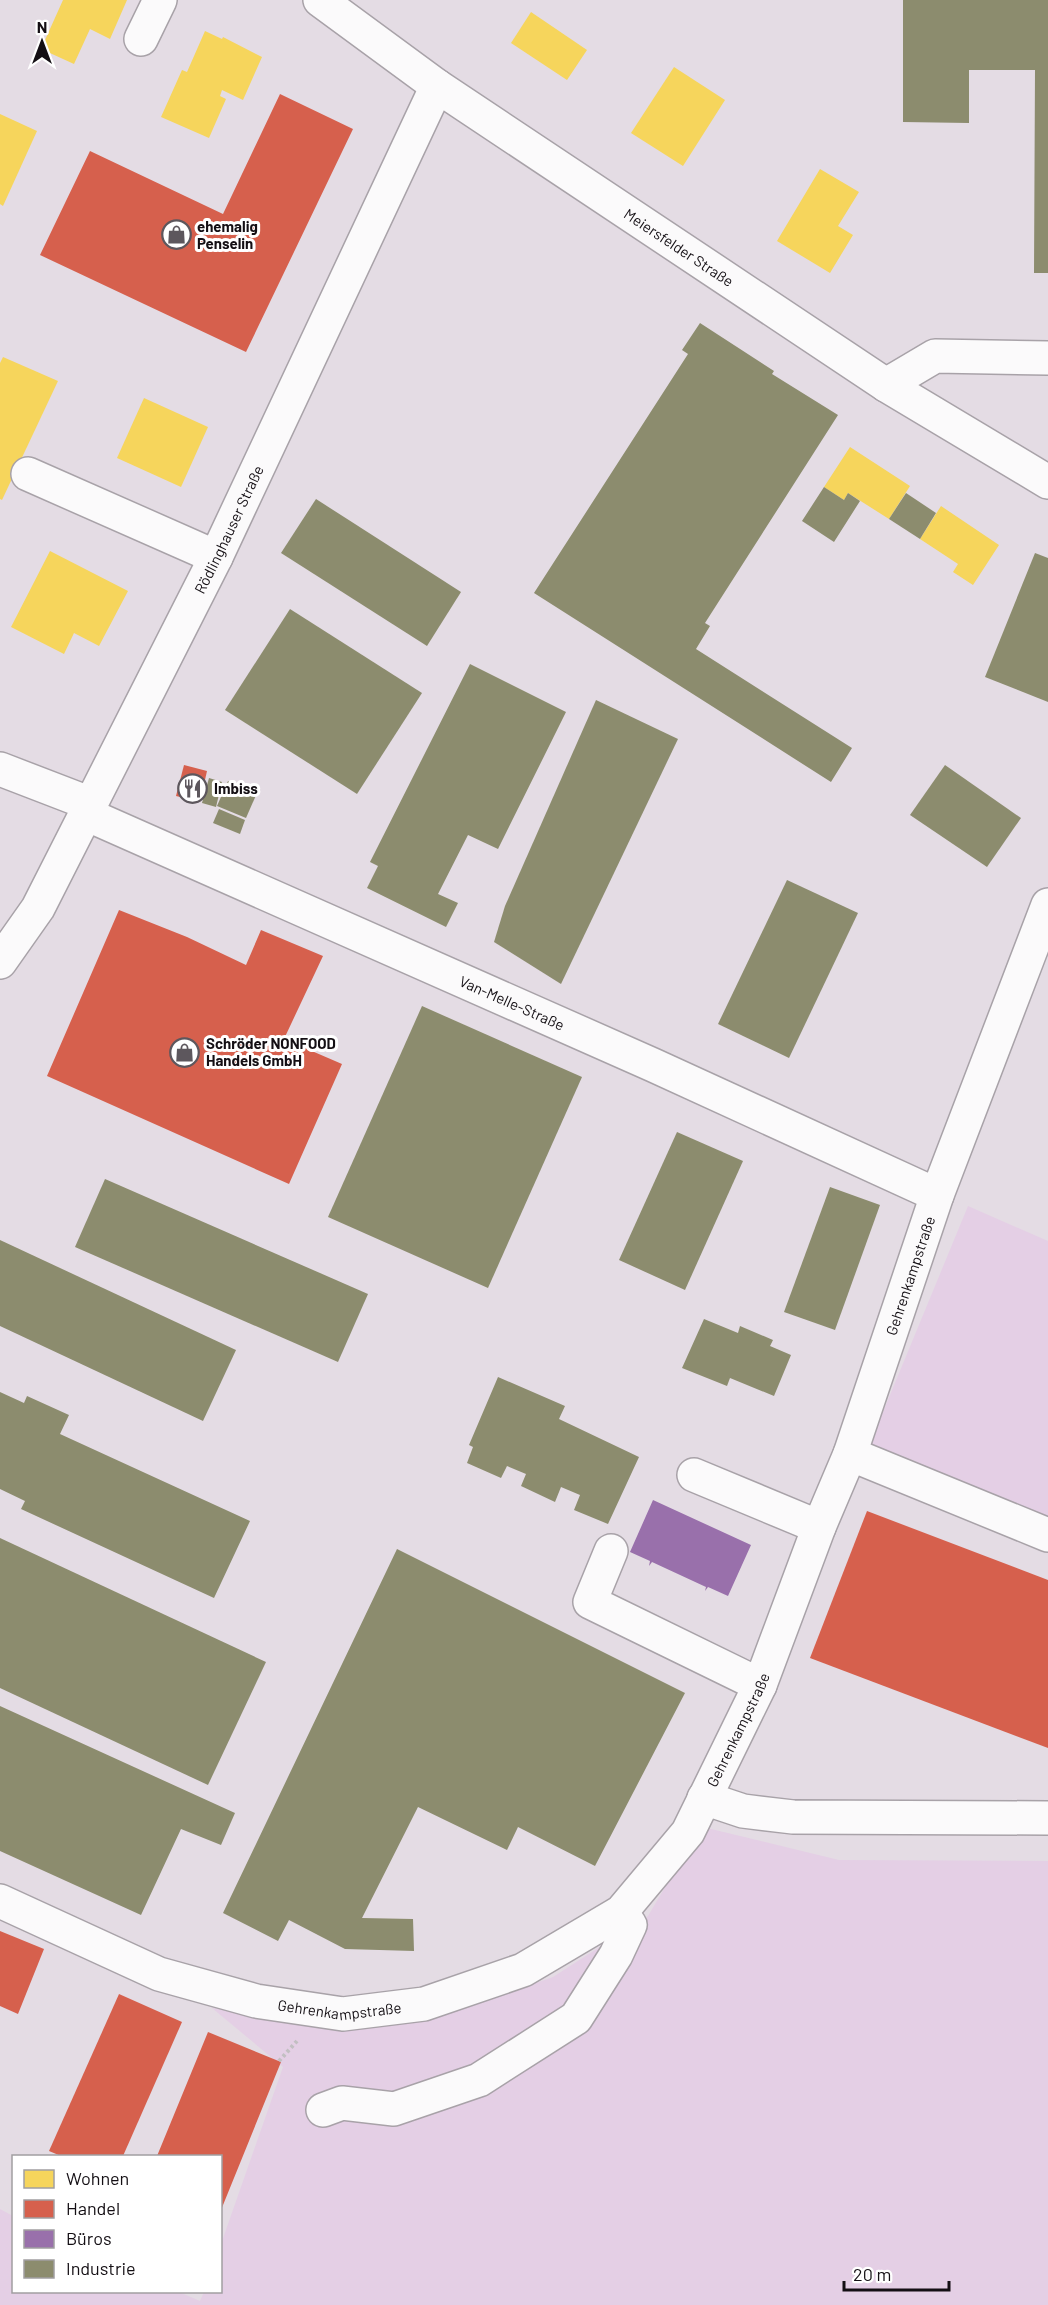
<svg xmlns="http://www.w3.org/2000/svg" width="1048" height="2305" viewBox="0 0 1048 2305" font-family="Barlow,sans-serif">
<rect width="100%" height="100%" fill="#e4dce4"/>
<g fill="#e4cfe5">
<path d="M968 1206 1048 1241V1518L869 1446Z"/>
<path d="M707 1828 839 1860 1048 1861V2305H0V2209L13 2216 14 2292H179L200 2301 204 2292H220L221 2244 283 2067 212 2008 312 2021 398 2022 477 2004 553 1977 648 1916 680 1862Z"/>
</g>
<g fill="#f6d55c">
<path d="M63 0H127L110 39 90 29 74 64 41 49Z"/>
<path d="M531 12 587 50 567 80 511 43Z"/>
<path d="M205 31 222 39 223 37 262 57 243 100 222 90 220 96 226 99 209 138 161 117 182 70 187 72Z"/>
<path d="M674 67 725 100 683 166 631 133Z"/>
<path d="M0 114 37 131 3 206 0 204Z"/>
<path d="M820 169 859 192 838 226 853 235 830 273 777 241Z"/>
<path d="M3 357 58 381 2 500 0 499V363Z"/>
<path d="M144 398 208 427 181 487 117 458Z"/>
<path d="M850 447 910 486 889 519 848 493 844 500 824 487Z"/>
<path d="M941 506 999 545 973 585 953 572 958 564 920 539Z"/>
<path d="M50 551 128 591 99 646 74 633 64 654 11 627Z"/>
</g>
<g fill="#d6604d">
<path d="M280 94 353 129 246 352 40 255 90 151 223 214Z"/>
<path d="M184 765 207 771 200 802 176 796Z"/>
<path d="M119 910 187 937 246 965 261 930 323 956 284 1039 342 1064 289 1184 47 1076Z"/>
<path d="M867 1511 1048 1580V1748L810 1658Z"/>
<path d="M0 1931 44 1949 18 2014 0 2006Z"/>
<path d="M119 1994 182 2022 123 2156H61L49 2151Z"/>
<path d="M208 2032 281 2062 221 2210 220 2156H157Z"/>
</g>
<path fill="#9970ab" d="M653 1500 751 1545 728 1596 708 1587 705 1591 706 1587 652 1562 649 1566 650 1561 630 1552Z"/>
<g fill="#8c8c6e">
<path d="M903 0H1048V273H1034L1035 70H969V123L903 122Z"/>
<path d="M700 323 774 371 772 374 838 415 705 623 710 626 696 649 852 748 831 782 534 593 688 354 682 350Z"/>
<path d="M824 487 844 500 848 493 860 501 834 542 802 521Z"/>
<path d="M906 493 936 513 920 539 889 519Z"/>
<path d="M316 499 461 592 427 646 281 553Z"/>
<path d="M1035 553 1048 558V702L985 677Z"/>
<path d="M290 609 422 693 357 794 225 710Z"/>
<path d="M470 664 566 712 498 849 468 835 438 894 458 903 446 927 367 888 378 866 370 862Z"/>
<path d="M596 700 678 739 561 984 494 942 505 906Z"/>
<path d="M945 765 1021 818 987 867 910 815Z"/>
<path d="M209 778 222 782 216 807 202 803Z"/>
<path d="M228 781 257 793 246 818 217 806Z"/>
<path d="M219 809 245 820 240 834 213 823Z"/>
<path d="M787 880 858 913 789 1058 718 1024Z"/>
<path d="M422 1006 582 1077 488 1288 328 1217Z"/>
<path d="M677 1132 743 1161 685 1290 619 1260Z"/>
<path d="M105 1179 368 1294 338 1362 75 1247Z"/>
<path d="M830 1187 880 1205 835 1330 784 1312Z"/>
<path d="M0 1240 236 1350 203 1421 0 1326Z"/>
<path d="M704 1319 738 1333 740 1326 773 1340 770 1346 791 1355 774 1396 730 1378 727 1386 682 1368Z"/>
<path d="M498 1377 565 1406 559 1419 639 1457 608 1524 574 1510 580 1495 561 1487 555 1502 521 1486 526 1474 507 1466 501 1478 467 1463 473 1447 469 1445Z"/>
<path d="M0 1392 24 1403 27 1396 69 1415 60 1434 250 1521 214 1598 21 1509 25 1501 0 1489Z"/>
<path d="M0 1538 266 1662 208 1785 0 1688Z"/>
<path d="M397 1549 685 1693 595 1866 518 1827 507 1850 418 1807 362 1918 413 1919 414 1951 345 1949 289 1920 278 1941 223 1913Z"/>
<path d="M0 1706 235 1813 221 1845 181 1829 141 1915 0 1851Z"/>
</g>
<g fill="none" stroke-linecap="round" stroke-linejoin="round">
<defs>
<g id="minor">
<path id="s1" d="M320 0 437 86 886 385 1048 482"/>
<path d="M141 39 160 0"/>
<path d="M886 385 935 356 1048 358"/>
<path d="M28 474 216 557"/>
<path d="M0 769 91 804"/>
<path id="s2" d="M86 814 653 1065 937 1195"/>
<path id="s3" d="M0 962 38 908 216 557 437 86"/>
<path d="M850 1454 1048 1535"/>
<path d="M694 1475 819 1527"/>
<path d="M611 1551 590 1602 760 1685"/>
<path d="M704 1798 743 1811 793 1817 1048 1818"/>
<path id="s4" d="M0 1901 159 1974 256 2001 343 2014 424 2004 523 1970 621 1912 688 1832 760 1685 819 1527 850 1454 937 1195 1048 905"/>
<path d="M323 2110 342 2103 394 2109 479 2080 576 2018 616 1955 630 1925 621 1912"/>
</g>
</defs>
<use href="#minor" stroke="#a8a2a8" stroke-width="36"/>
<path stroke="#c2bfc2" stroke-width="4" stroke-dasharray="3 3" stroke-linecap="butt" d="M279 2061 297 2041"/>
<use href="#minor" stroke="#fbfafb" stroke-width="33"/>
</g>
<defs>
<symbol id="shop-ring" viewBox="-11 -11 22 22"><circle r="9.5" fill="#fff" stroke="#5d575d" stroke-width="1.5"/><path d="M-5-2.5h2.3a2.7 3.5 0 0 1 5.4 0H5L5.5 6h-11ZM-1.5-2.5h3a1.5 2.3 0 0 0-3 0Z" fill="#5d575d"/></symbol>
<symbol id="restaurant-ring" viewBox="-11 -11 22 22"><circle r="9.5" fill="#fff" stroke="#5d575d" stroke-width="1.5"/><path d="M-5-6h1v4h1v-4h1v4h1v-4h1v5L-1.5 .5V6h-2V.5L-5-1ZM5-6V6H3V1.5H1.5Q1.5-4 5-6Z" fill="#5d575d"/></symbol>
</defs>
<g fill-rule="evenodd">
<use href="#shop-ring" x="160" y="218" width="33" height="33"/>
<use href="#restaurant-ring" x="176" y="772" width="33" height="33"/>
<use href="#shop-ring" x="168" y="1036" width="33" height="33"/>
</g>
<g text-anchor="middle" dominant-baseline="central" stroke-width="6" stroke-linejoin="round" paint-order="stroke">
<g font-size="15" font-weight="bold" fill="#140f14" stroke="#fff" text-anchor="start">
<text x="197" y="226">ehemalig<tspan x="197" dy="17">Penselin</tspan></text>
<text x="214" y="788">Imbiss</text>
<text x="206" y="1043">Schröder NONFOOD<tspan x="206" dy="17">Handels GmbH</tspan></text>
</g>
<g font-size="15" fill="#140f14" stroke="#fff">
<text stroke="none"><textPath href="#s1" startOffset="436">Meiersfelder Straße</textPath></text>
<text stroke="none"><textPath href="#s3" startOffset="490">Rödlinghauser Straße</textPath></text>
<text stroke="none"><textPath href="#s2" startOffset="466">Van-Melle-Straße</textPath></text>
<text stroke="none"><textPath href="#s4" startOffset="1368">Gehrenkampstraße</textPath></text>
<text stroke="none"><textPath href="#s4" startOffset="882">Gehrenkampstraße</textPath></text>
<text stroke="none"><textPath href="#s4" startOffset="360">Gehrenkampstraße</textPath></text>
</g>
</g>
<rect x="12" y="2155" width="210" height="138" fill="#ffffff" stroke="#a19fa1" stroke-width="1.5"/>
<rect x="24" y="2170" width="30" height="18" fill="#f6d55c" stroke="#a19fa1" stroke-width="1.5"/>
<text x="66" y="2185" font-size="18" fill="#140f14">Wohnen</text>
<rect x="24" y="2200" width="30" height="18" fill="#d6604d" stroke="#a19fa1" stroke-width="1.5"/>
<text x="66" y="2215" font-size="18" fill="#140f14">Handel</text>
<rect x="24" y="2230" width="30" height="18" fill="#9970ab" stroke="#a19fa1" stroke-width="1.5"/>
<text x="66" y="2245" font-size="18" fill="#140f14">Büros</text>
<rect x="24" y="2260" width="30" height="18" fill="#8c8c6e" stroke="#a19fa1" stroke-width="1.5"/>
<text x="66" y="2275" font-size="18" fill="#140f14">Industrie</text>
<g transform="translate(42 42)" stroke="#ffffff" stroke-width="4.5" paint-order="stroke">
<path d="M0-4.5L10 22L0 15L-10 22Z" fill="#140f14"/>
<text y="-9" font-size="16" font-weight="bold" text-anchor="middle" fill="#140f14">N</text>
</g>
<path d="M844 2281v9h105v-9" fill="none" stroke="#140f14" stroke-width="3"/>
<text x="853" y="2281" font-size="18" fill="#140f14" stroke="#ffffff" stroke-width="4.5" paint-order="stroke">20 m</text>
</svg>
